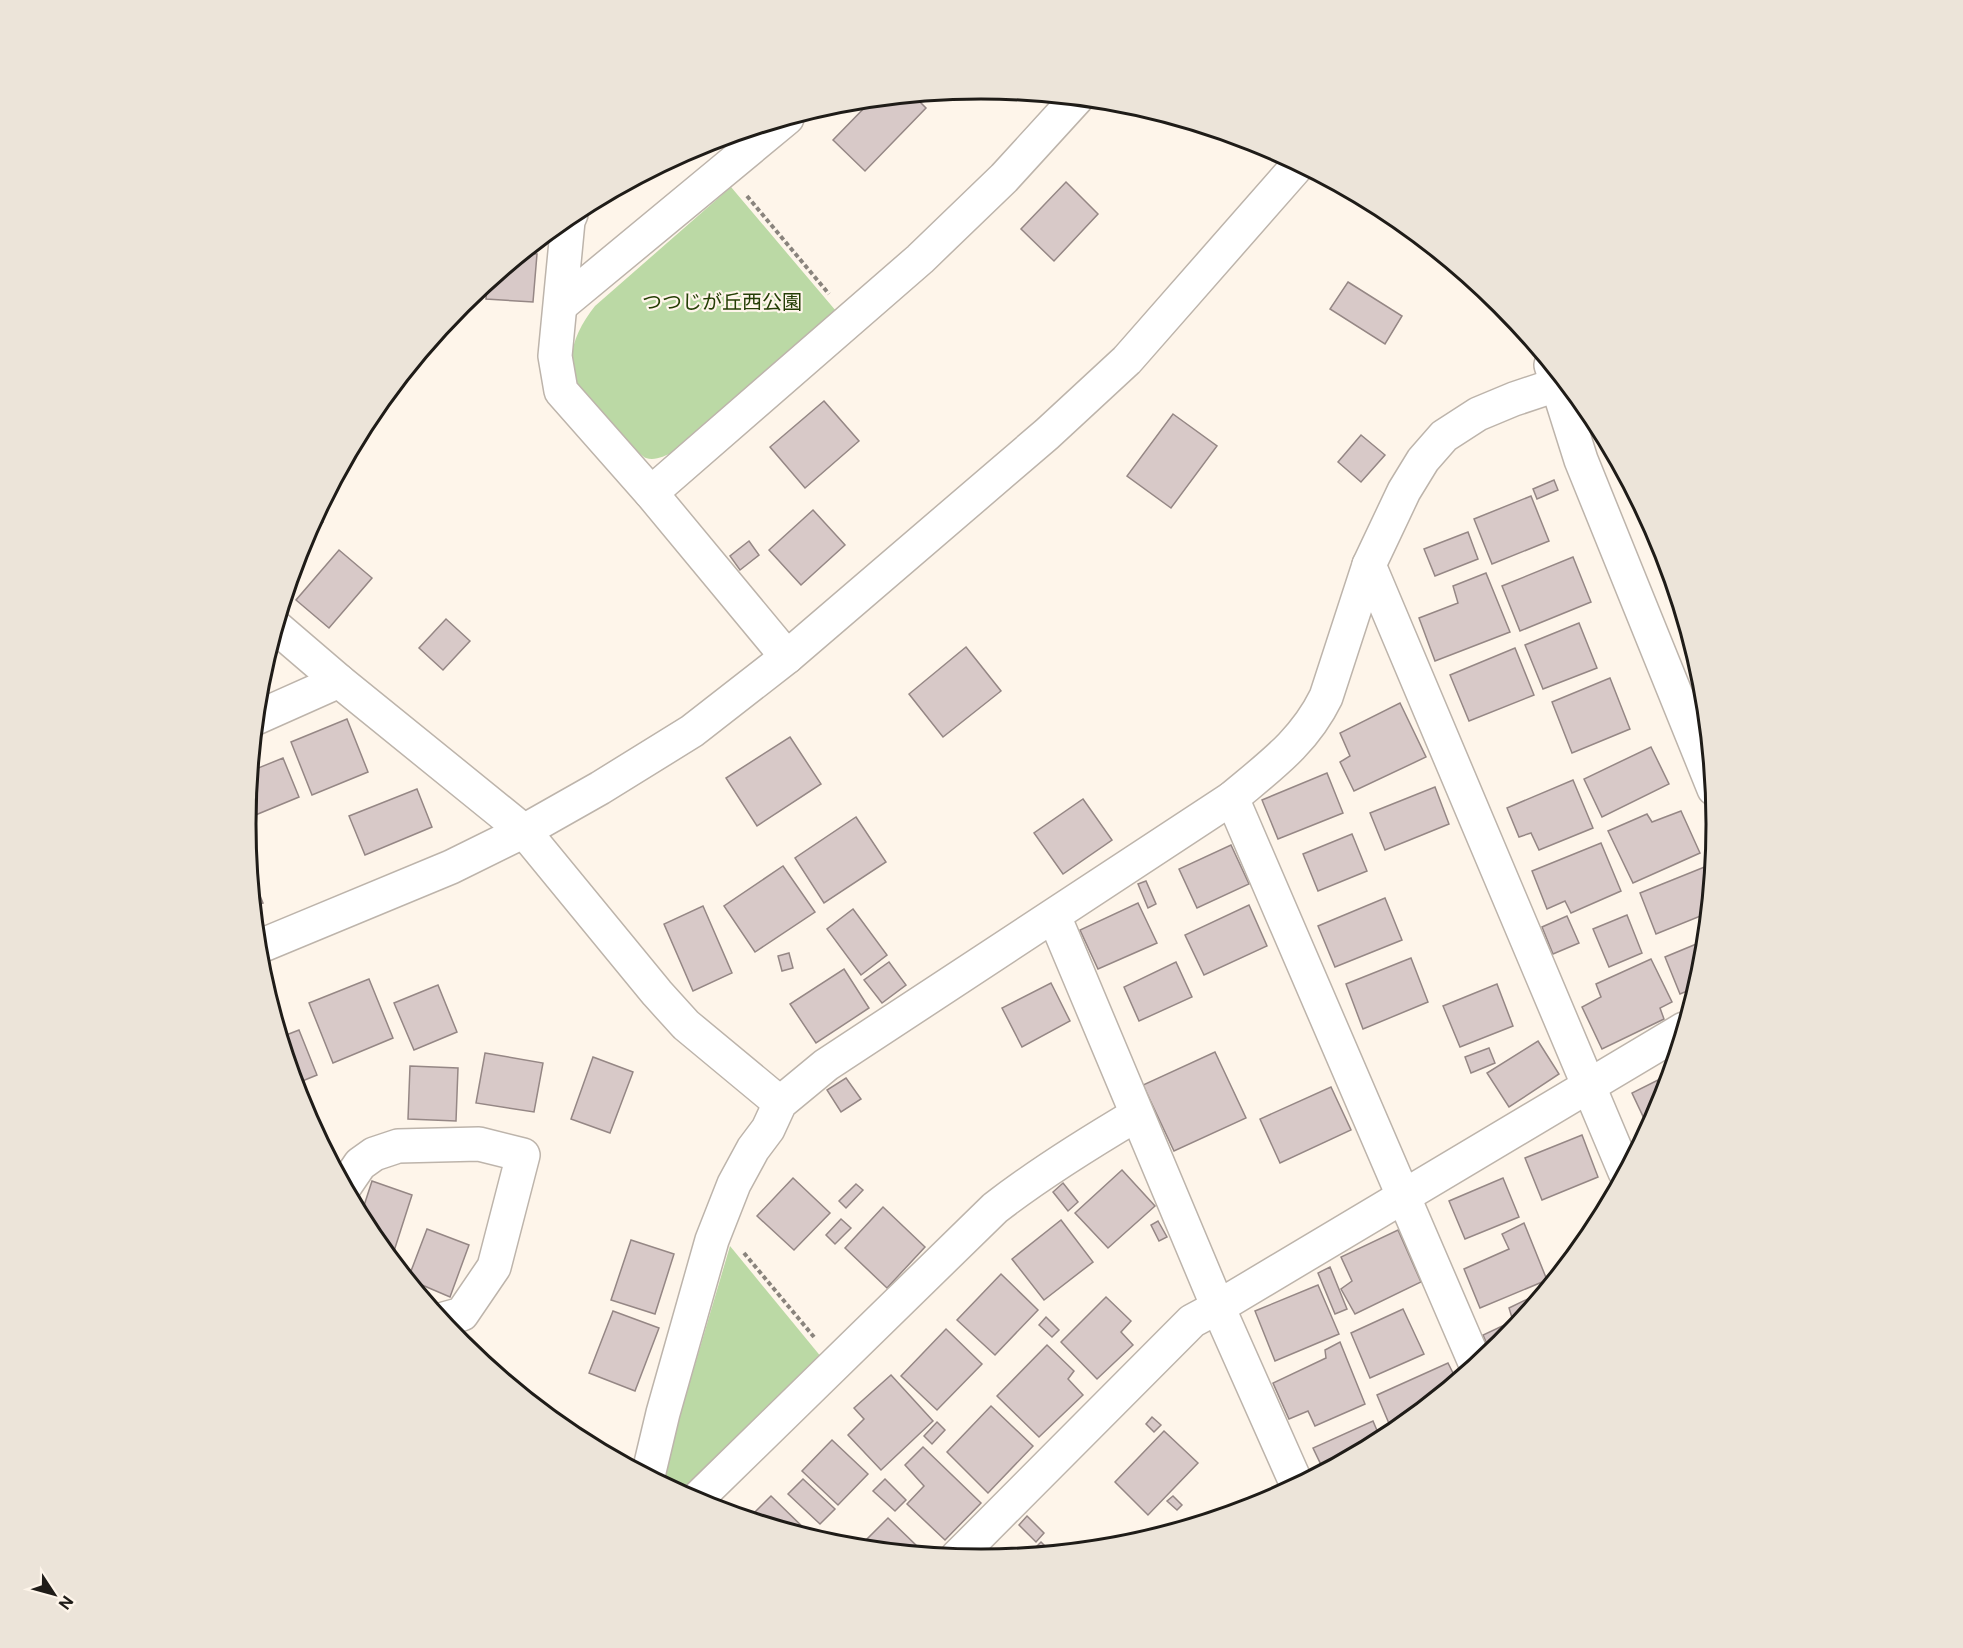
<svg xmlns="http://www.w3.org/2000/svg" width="1963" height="1648" viewBox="0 0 1963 1648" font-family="'Public Sans','Noto Sans JP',sans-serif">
<rect width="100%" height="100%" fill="#fef5ea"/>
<g fill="#bbd9a5">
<path d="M731 187 836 311 673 452C665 456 655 461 646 458 636 454 578 389 575 379 566 351 578 328 595 306Z"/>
<path d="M730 1246 822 1358 685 1495 663 1484 668 1456Z"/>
</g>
<g fill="#d8c9c8" stroke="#958785" stroke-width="1.5">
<path d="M913 95 926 108 865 171 833 140 873 99Z"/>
<path d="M1066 182 1098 214 1054 261 1021 229Z"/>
<path d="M524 253 537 254 533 302 486 299 487 283Z"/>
<path d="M1348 282 1402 316 1385 344 1330 309Z"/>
<path d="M824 401 859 441 805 488 770 447Z"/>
<path d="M1173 414 1217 446 1171 508 1127 476Z"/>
<path d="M1361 435 1385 455 1361 482 1338 462Z"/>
<path d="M1554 480 1558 490 1537 499 1533 489Z"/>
<path d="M1531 496 1549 541 1492 564 1474 519Z"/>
<path d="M813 510 845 545 801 585 769 550Z"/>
<path d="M316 516 323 522 300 548 302 542Z"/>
<path d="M1468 532 1478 559 1435 576 1424 549Z"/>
<path d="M749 541 759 555 740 570 730 556Z"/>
<path d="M339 550 372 578 329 628 296 600Z"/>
<path d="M1573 557 1591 602 1520 631 1502 586Z"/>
<path d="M1486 573 1510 632 1435 661 1419 618 1458 603 1453 586Z"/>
<path d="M446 619 470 641 443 670 419 648Z"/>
<path d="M1579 623 1597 668 1543 689 1525 645Z"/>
<path d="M966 647 1001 691 943 737 909 694Z"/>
<path d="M1515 648 1534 695 1469 721 1450 675Z"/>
<path d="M1610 678 1630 729 1572 753 1552 702Z"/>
<path d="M1400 703 1426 757 1354 791 1340 762 1350 756 1340 733Z"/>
<path d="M347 719 368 772 312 795 291 742Z"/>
<path d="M790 737 821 784 757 826 726 778Z"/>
<path d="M1651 747 1669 784 1602 817 1584 779Z"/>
<path d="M283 758 299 797 246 819 251 771Z"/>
<path d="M1327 773 1343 813 1278 839 1262 800Z"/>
<path d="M1573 780 1593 828 1539 850 1531 833 1519 837 1507 808Z"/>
<path d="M1435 787 1449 824 1385 850 1370 813Z"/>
<path d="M417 789 432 827 365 855 349 816Z"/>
<path d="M1083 799 1112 840 1063 874 1034 833Z"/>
<path d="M1681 811 1700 853 1633 883 1608 831 1647 814 1652 822Z"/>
<path d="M856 817 886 862 824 903 795 858Z"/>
<path d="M1352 834 1367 871 1318 891 1303 854Z"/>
<path d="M1601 843 1621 891 1571 913 1565 901 1547 909 1532 871Z"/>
<path d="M1231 845 1249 884 1197 908 1179 869Z"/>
<path d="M783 866 815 912 755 952 724 906Z"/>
<path d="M1707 866 1712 878 1708 913 1656 934 1640 893Z"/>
<path d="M251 874 263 903 254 906Z"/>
<path d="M1146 881 1156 904 1148 908 1138 884Z"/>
<path d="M1385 898 1402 940 1335 967 1318 926Z"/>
<path d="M1138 903 1157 943 1098 969 1080 930Z"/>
<path d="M1249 905 1267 946 1204 975 1185 935Z"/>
<path d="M703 906 732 973 693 991 664 924Z"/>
<path d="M853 909 887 955 861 975 827 929Z"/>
<path d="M1627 915 1642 953 1609 967 1593 929Z"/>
<path d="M1567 916 1579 943 1553 954 1542 927Z"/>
<path d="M1706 940 1703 968 1697 987 1680 994 1665 957Z"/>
<path d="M789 953 793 968 782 971 778 956Z"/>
<path d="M1411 958 1428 1002 1363 1029 1346 984Z"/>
<path d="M1651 959 1672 1002 1660 1008 1664 1019 1602 1049 1582 1007 1601 997 1596 984Z"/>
<path d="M889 962 906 985 882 1003 864 980Z"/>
<path d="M1176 962 1192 997 1139 1021 1124 987Z"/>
<path d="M844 969 869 1008 816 1043 790 1004Z"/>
<path d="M369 979 393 1038 333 1063 309 1003Z"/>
<path d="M1051 983 1070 1021 1022 1047 1002 1008Z"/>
<path d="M1497 984 1513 1026 1460 1047 1443 1006Z"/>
<path d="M438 985 457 1032 414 1050 394 1003Z"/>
<path d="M299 1030 317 1075 295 1084 281 1037Z"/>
<path d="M1538 1041 1559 1074 1509 1107 1487 1073Z"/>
<path d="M1489 1048 1495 1063 1471 1073 1465 1057Z"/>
<path d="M1215 1052 1246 1118 1174 1151 1143 1085Z"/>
<path d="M485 1053 543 1063 534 1112 476 1103Z"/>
<path d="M593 1057 633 1072 610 1133 571 1119Z"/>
<path d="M410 1066 458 1068 456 1121 408 1119Z"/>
<path d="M1670 1074 1661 1106 1649 1129 1632 1093Z"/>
<path d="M846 1078 861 1099 841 1112 827 1090Z"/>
<path d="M1331 1087 1351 1130 1280 1163 1260 1119Z"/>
<path d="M1582 1135 1598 1177 1542 1200 1525 1158Z"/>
<path d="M1122 1170 1155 1206 1108 1248 1075 1213Z"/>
<path d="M793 1178 830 1213 794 1250 757 1216Z"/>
<path d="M1503 1178 1519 1217 1465 1239 1449 1201Z"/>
<path d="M372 1181 412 1195 394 1251 381 1247 370 1232 361 1215Z"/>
<path d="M1063 1183 1078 1202 1068 1211 1053 1192Z"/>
<path d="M856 1184 863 1190 846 1208 839 1201Z"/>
<path d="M883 1207 925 1247 887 1288 845 1248Z"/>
<path d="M841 1219 851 1228 835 1244 826 1235Z"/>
<path d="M1061 1220 1093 1262 1044 1300 1012 1259Z"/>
<path d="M1158 1221 1167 1237 1159 1241 1151 1225Z"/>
<path d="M1524 1223 1547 1280 1480 1308 1464 1269 1509 1249 1502 1234Z"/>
<path d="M427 1229 469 1245 450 1297 408 1279Z"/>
<path d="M1398 1230 1421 1282 1355 1314 1341 1289 1352 1281 1341 1257Z"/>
<path d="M631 1240 674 1254 655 1314 611 1300Z"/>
<path d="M1330 1267 1347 1309 1335 1314 1318 1273Z"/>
<path d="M1001 1274 1038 1310 995 1355 957 1320Z"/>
<path d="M1318 1285 1339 1334 1275 1361 1255 1311Z"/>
<path d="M1544 1291 1501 1344 1491 1353 1483 1335 1513 1321 1509 1308Z"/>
<path d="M1106 1297 1131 1321 1121 1332 1133 1345 1097 1379 1061 1342Z"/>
<path d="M1403 1309 1424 1354 1370 1378 1351 1333Z"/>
<path d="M613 1311 659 1328 635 1391 589 1373Z"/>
<path d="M1046 1317 1059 1330 1052 1337 1039 1325Z"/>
<path d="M946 1329 982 1364 937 1410 901 1376Z"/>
<path d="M1340 1342 1365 1404 1315 1426 1308 1411 1289 1419 1273 1383 1326 1358 1325 1350Z"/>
<path d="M1047 1345 1074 1371 1068 1379 1083 1395 1039 1437 997 1396Z"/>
<path d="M1448 1363 1457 1381 1393 1433 1377 1395Z"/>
<path d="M891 1375 933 1421 881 1470 848 1435 864 1419 854 1408Z"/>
<path d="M991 1406 1033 1446 988 1493 947 1452Z"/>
<path d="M1152 1417 1161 1425 1154 1432 1146 1424Z"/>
<path d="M1373 1421 1381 1440 1324 1471 1313 1448Z"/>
<path d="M937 1422 945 1430 932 1444 924 1436Z"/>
<path d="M1164 1431 1198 1463 1148 1515 1115 1482Z"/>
<path d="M832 1440 868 1474 838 1505 802 1471Z"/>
<path d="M923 1447 981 1503 945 1540 907 1504 924 1486 905 1465Z"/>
<path d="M803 1479 835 1509 820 1524 788 1494Z"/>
<path d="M885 1479 906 1500 895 1511 873 1491Z"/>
<path d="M771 1496 811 1535 810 1537 749 1518Z"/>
<path d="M1173 1496 1182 1505 1177 1510 1167 1501Z"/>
<path d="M1027 1516 1044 1533 1036 1542 1019 1525Z"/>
<path d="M888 1518 918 1547 912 1553 859 1547Z"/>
<path d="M1041 1542 1052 1553 1028 1555Z"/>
</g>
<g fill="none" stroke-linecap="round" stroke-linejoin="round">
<defs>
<g id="minor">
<path d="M571 214 568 221 555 356 561 391 651 493 787 657"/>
<path d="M561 305 787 118"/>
<path d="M1551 365 1581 460 1714 789"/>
<path d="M651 493 920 259 1004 178 1077 98"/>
<path d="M1369 565 1625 1172"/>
<path d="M276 627 339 681 524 831 657 993 686 1025 780 1103"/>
<path d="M256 718 339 681"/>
<path d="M1232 798 1476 1365"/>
<path d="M1054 916 1218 1307 1297 1485"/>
<path d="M258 947 451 867 524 831 600 788 692 731 787 657 1047 434 1127 360 1299 164"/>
<path d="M345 1186 360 1164 374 1154 398 1146 479 1144 523 1155 494 1267 462 1314 444 1319 443 1321"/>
<path d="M648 1476 663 1413 712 1240 734 1184 753 1149 768 1129 780 1103 826 1065 1232 798C1270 766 1304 742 1326 697L1369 565 1404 491 1423 460 1444 436 1478 414 1514 399 1565 382"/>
<path d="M695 1501 995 1208C1040 1173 1087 1144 1136 1115"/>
<path d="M957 1557 1192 1321 1218 1307 1684 1029"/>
</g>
</defs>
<use href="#minor" stroke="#bdb4ab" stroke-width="36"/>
<g stroke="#8a847d" stroke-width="4" stroke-dasharray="4.5 3" stroke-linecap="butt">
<path d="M747 196 829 294"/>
<path d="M744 1253 814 1337"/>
</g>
<use href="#minor" stroke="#fff" stroke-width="33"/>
</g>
<g text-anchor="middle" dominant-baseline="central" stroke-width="4.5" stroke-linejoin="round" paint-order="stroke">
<g font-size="20" fill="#243e05" stroke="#fef5ea">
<text x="722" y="302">つつじが丘西公園</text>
</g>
</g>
<path d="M0 0H1963V1648H0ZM256 824a725 725 0 1 1 1450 0a725 725 0 1 1-1450 0Z" fill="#ece4d9" fill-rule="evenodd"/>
<path fill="none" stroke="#1f1c18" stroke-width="3" d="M256 824a725 725 0 1 1 1450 0a725 725 0 1 1-1450 0Z"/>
<g transform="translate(54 1594) rotate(126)" stroke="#fef5ea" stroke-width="4.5" paint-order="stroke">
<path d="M0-4.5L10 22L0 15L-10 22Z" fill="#1f1c18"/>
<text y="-9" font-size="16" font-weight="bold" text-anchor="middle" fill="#1f1c18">N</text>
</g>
</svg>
